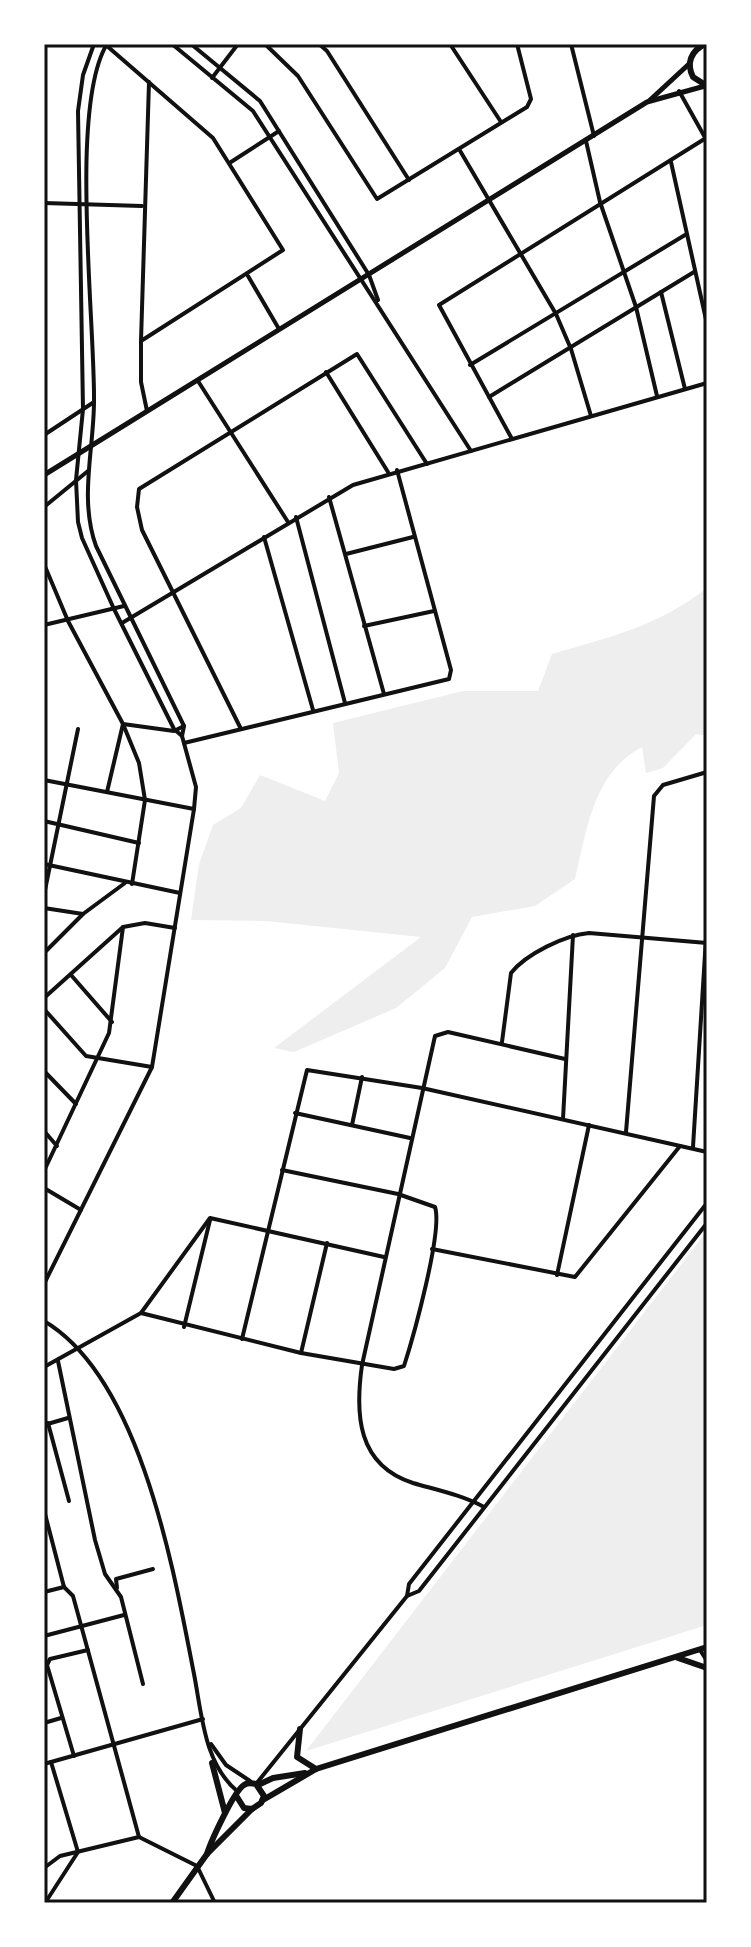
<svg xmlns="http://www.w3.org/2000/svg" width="751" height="1947" viewBox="0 0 751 1947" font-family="Cabin,sans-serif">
<rect width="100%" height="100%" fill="#fff"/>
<g fill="#eee">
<path d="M707 588V736L696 734 663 768 646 773 642 747C593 773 587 829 575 879L535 906 472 917 445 968 396 1008 294 1052 274 1048 421 937 266 921 191 920 199 864 213 825 241 808 260 775 325 801 339 773 333 723 463 691H538L552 654C611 637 658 626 707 588Z"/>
<path d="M707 1231V1625L306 1751Z"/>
</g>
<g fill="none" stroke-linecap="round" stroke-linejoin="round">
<g stroke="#111" stroke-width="4">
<path d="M172 44 253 111 471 451"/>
<path d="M191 44 260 101 369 275 378 300"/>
<path d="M265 44 298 76 377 199 527 107 531 99 517 44"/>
<path d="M319 44 327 51 409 180"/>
<path d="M450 44 501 122"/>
<path d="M571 44 594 136"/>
<path d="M107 46 213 138 283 250 141 341"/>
<path d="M212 78 238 44"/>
<path d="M586 141 600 202 636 307 657 396"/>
<path d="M459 149 556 314 571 349 591 416"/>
<path d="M231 162 279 131"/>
<path d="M671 162 707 324"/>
<path d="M44 203 142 206"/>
<path d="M248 276 279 329"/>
<path d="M661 292 685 389"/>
<path d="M470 365 685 235"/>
<path d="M326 372 388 472"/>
<path d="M198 381 288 522"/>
<path d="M489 397 694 272"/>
<path d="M147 411 141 382V341L149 82"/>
<path d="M44 435 94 402"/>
<path d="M512 439 439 305 706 138"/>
<path d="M329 497 384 694"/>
<path d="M44 507 88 471"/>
<path d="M296 517 345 703"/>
<path d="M264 537 313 710"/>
<path d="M346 554 413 537"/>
<path d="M44 564 68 621 123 724 139 763 145 800 132 884"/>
<path d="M122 623 353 485 707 383"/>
<path d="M44 625 124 606"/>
<path d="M364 626 434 611"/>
<path d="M240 727 142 530 137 507 139 489 357 354 427 464"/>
<path d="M184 743 449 679 451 670 397 470"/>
<path d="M44 780 194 809"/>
<path d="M107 792 123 724 174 731 184 726"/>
<path d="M44 821 139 843"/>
<path d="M44 864 180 893"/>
<path d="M44 895 78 729"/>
<path d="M44 908 83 914"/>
<path d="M44 953 83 914 125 883"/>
<path d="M71 975 112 1022"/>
<path d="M44 998 123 927 145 923 175 928"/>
<path d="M44 1009 86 1056 152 1067"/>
<path d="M502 1042 511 973C526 954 565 935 589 933L707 943"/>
<path d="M44 1071 76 1104"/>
<path d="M295 1113 410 1138"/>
<path d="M563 1119 573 935"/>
<path d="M352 1125 362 1077"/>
<path d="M44 1131 57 1146"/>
<path d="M626 1132 654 796 663 785 707 772"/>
<path d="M693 1147 707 922"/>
<path d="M44 1171 109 1033 123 927"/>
<path d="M44 1188 81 1210"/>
<path d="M432 1249 575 1277 680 1146"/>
<path d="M557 1275 589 1125"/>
<path d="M141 1313 301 1353 394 1369 404 1366C413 1338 443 1231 435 1207L398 1194 282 1170"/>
<path d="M184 1327 210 1220"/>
<path d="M242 1339 307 1070 422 1088 707 1152"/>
<path d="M301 1353 327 1243"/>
<path d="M58 1361 95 1540 105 1574 121 1597 143 1684"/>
<path d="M44 1367 141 1313 210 1218 384 1257"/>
<path d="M48 1423 69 1501"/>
<path d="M44 1425 68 1418"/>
<path d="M484 1507C462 1495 437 1490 413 1483 357 1465 355 1414 362 1365L435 1036 448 1032 565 1059"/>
<path d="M44 1510 64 1587"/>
<path d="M64 1587 73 1596 139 1837"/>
<path d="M117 1588 116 1579 153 1569"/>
<path d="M44 1592 64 1587"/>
<path d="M44 1636 124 1615"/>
<path d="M700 1650 707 1661"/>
<path d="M44 1723 61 1718"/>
<path d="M74 1756 47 1665 50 1659 88 1650"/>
<path d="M44 1764 203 1719"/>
<path d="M44 1868 60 1856 139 1837 197 1866 215 1903"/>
<path d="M45 1903 78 1852 51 1762"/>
</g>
<g stroke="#111" stroke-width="4">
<path d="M94 44 83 75 78 111 83 409 76 480 78 522 82 538 114 609 174 729 182 736"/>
<path d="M679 91 707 141"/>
<path d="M44 1284 152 1067 194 809 196 787 182 736 184 726 96 546C79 499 94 449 94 401 95 320 69 106 107 44"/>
<path d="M44 1321C141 1378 174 1572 194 1674 202 1715 204 1763 237 1791"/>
<path d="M407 1596 419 1591 707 1223"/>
<path d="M211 1744 226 1765 250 1781"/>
<path d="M256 1784 407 1596 409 1584 707 1203"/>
</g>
<g stroke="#111" stroke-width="5">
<path d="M649 101 689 64"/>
<path d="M44 475 647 102 705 86"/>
</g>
<g stroke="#111" stroke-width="6">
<path d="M705 44C691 51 686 63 693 77L707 86"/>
<path d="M678 1658 707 1668"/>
<path d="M300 1729 297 1757 316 1769"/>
<path d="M212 1763 225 1813"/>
<path d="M258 1785 273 1778 305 1773"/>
<path d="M263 1800 316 1769 707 1647"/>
<path d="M207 1854C211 1841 234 1791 244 1785 248 1782 251 1783 256 1784L264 1796 261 1803 252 1809 244 1808 237 1797"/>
<path d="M172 1903 207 1854 252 1809"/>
</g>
</g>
<rect width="751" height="1947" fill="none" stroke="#ffffff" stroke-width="92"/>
<rect x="46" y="46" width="659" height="1855" fill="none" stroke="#111" stroke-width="3"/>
</svg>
